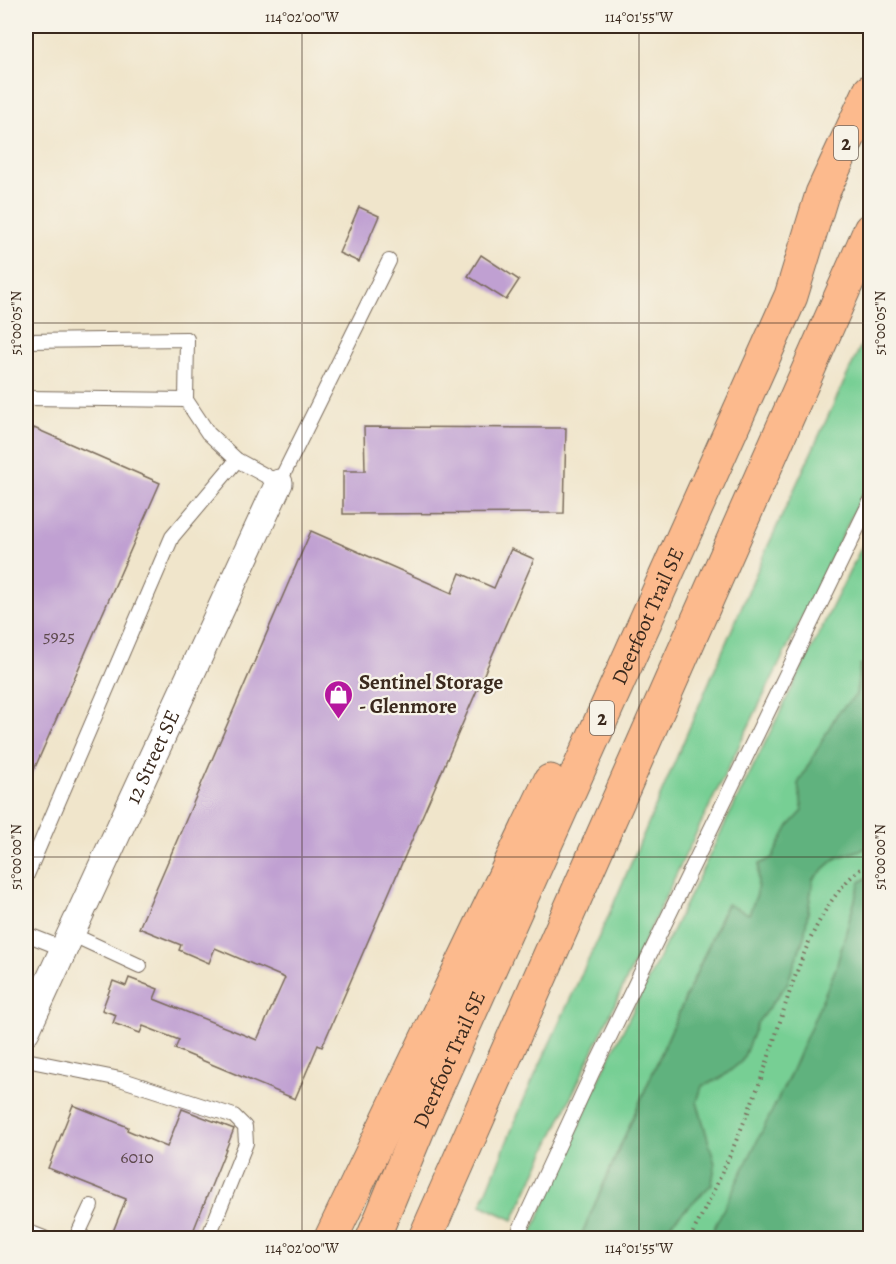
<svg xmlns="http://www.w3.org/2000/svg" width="896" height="1264" viewBox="0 0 896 1264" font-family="Alegreya,serif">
<rect width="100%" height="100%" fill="#f7f3e8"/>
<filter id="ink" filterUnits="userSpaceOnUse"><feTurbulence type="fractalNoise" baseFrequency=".0167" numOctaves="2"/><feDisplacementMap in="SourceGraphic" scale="12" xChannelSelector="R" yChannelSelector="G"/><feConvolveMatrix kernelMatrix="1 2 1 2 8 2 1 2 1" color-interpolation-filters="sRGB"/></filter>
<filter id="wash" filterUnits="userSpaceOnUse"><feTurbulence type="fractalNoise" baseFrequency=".008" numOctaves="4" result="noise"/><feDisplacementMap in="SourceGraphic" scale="24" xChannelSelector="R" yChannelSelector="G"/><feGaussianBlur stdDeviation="1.35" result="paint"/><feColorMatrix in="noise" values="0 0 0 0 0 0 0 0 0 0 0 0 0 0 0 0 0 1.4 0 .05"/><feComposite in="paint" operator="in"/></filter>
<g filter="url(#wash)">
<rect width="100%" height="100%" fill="#f0e5cb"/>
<g fill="#77cf94" stroke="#597c59" stroke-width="1.5">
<path d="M870 326V479L681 864 513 1220 481 1205 525 1097 607 919 766 550Z"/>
<path d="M870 530V663L860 665 856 695 837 714 798 784 803 811 789 826 772 858 759 865 757 894 749 914 726 905 580 1238H536L531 1235 604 1069Z"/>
<path d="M870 847V876L860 882 836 968 790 1075 716 1226 709 1238H666L668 1226 712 1184 715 1164 697 1102 702 1086 721 1078 742 1061 757 1023 787 984 804 937 813 879 836 858Z"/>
</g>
<g fill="#61b27e" stroke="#4e6e4e" stroke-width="1.5">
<path d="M870 663V847L836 858 813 879 804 937 787 984 757 1023 742 1061 721 1078 702 1086 697 1102 715 1164 712 1184 668 1226 666 1238H580L727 904 749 914 757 894 759 864 772 858 789 826 803 811 798 784 837 714 856 695 860 665Z"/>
<path d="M870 876V1238H709L790 1075 836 968 860 882Z"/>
</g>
<g id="blocks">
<g fill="#c0a0d2">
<path d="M359 207 379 216 359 262 339 253Z"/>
<path d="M481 255 519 280 506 300 468 276Z"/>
<path d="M364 427 566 428 564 513 343 514V471H365Z"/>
<path d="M34 428 160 483 26 788V447Z"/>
<path d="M311 531 452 593 460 573 494 588 511 549 534 559 322 1047 318 1045 295 1099 175 1049 179 1040 143 1026 140 1033 113 1023 116 1015 102 1010 113 981 126 986 129 978 158 989 154 999 257 1040 285 978 215 948 209 963 179 950 181 945 139 928Z"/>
<path d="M73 1105 128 1127 127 1130 167 1147 182 1109 234 1129 190 1239H110L126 1199 48 1168Z"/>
</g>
</g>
</g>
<g filter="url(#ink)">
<use href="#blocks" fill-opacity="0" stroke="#7a6b5b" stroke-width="1.5"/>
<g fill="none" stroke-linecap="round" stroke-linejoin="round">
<defs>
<g id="service">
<path d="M26 341 187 339 186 400 208 433 237 460 279 483 389 261"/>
<path d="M26 398 186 400"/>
<path d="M26 877 172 537 237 460"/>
<path d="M26 934 64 949"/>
<path d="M71 934 140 966"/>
<path d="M26 1060 120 1079 234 1116 245 1127 246 1143 208 1238"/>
<path d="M26 1231 44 1238"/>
<path d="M76 1238 91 1206"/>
<path d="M516 1238 592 1073 870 502"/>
</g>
<g id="minor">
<path id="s1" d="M26 1031 279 483"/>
</g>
<g id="motorway">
<path d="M331 1238 550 781"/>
<path id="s2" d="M373 1238 421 1122 791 296 822 194 870 91"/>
<path d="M425 1238 870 230"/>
</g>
</defs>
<use href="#service" stroke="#7a6b5b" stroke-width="16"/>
<use href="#minor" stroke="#7a6b5b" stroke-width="29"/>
<use href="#motorway" stroke="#7a6b5b" stroke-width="35"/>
<path stroke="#7a6b5b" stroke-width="4" stroke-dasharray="1.5 4.5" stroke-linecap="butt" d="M690 1238C717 1187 740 1134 761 1079 786 1012 807 902 870 862"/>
<use href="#service" stroke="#fff" stroke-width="14"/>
<use href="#minor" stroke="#fff" stroke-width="27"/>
<use href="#motorway" stroke="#fcba8d" stroke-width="33"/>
</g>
</g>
<path fill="none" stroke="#3b2a1e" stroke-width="1.5" stroke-opacity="0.45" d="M302 26V1238M639 26V1238M26 323H870M26 857H870"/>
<defs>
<symbol id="shop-pin" viewBox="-11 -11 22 30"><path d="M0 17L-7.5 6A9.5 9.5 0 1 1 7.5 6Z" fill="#b5179e" stroke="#f7f3e8"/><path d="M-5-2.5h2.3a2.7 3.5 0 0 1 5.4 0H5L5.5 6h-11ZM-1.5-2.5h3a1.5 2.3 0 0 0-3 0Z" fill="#fff"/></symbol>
</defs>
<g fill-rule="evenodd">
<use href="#shop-pin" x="322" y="678" width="33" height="45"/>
</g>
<g text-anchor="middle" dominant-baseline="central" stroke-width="4.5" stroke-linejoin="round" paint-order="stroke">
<g font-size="18" fill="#5c484b">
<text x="59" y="636">5925</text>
<text x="137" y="1157">6010</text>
</g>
<g fill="#f7f3e8" stroke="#73665b" stroke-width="1.5">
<rect x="834" y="126" width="24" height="34" rx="4.5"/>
<rect x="590" y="701" width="24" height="34" rx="4.5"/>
</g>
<g font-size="20" font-weight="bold" fill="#3b2a1e">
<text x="846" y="143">2</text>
<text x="602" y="718">2</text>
</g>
<g font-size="21" fill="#3b2a1e" stroke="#f7f3e8">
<text stroke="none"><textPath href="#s2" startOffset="680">Deerfoot Trail SE</textPath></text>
<text stroke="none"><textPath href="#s1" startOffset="302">12 Street SE</textPath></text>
<text stroke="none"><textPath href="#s2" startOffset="194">Deerfoot Trail SE</textPath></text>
</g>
<g font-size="21" font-weight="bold" fill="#3b2a1e" stroke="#f7f3e8" text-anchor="start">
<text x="359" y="682">Sentinel Storage<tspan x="359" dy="24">- Glenmore</tspan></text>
</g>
</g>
<rect width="896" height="1264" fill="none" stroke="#f7f3e8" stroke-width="66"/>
<rect x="33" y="33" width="830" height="1198" fill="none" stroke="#3b2a1e" stroke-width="2"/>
<g font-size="15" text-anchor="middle" fill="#3b2a1e">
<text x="302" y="22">114°02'00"W</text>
<text x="639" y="22">114°01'55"W</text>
<text transform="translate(16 323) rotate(-90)" y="5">51°00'05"N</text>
<text transform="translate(880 323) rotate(-90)" y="5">51°00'05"N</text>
<text transform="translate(16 857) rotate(-90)" y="5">51°00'00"N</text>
<text transform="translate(880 857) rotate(-90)" y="5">51°00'00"N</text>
<text x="302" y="1253">114°02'00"W</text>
<text x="639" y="1253">114°01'55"W</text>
</g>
</svg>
